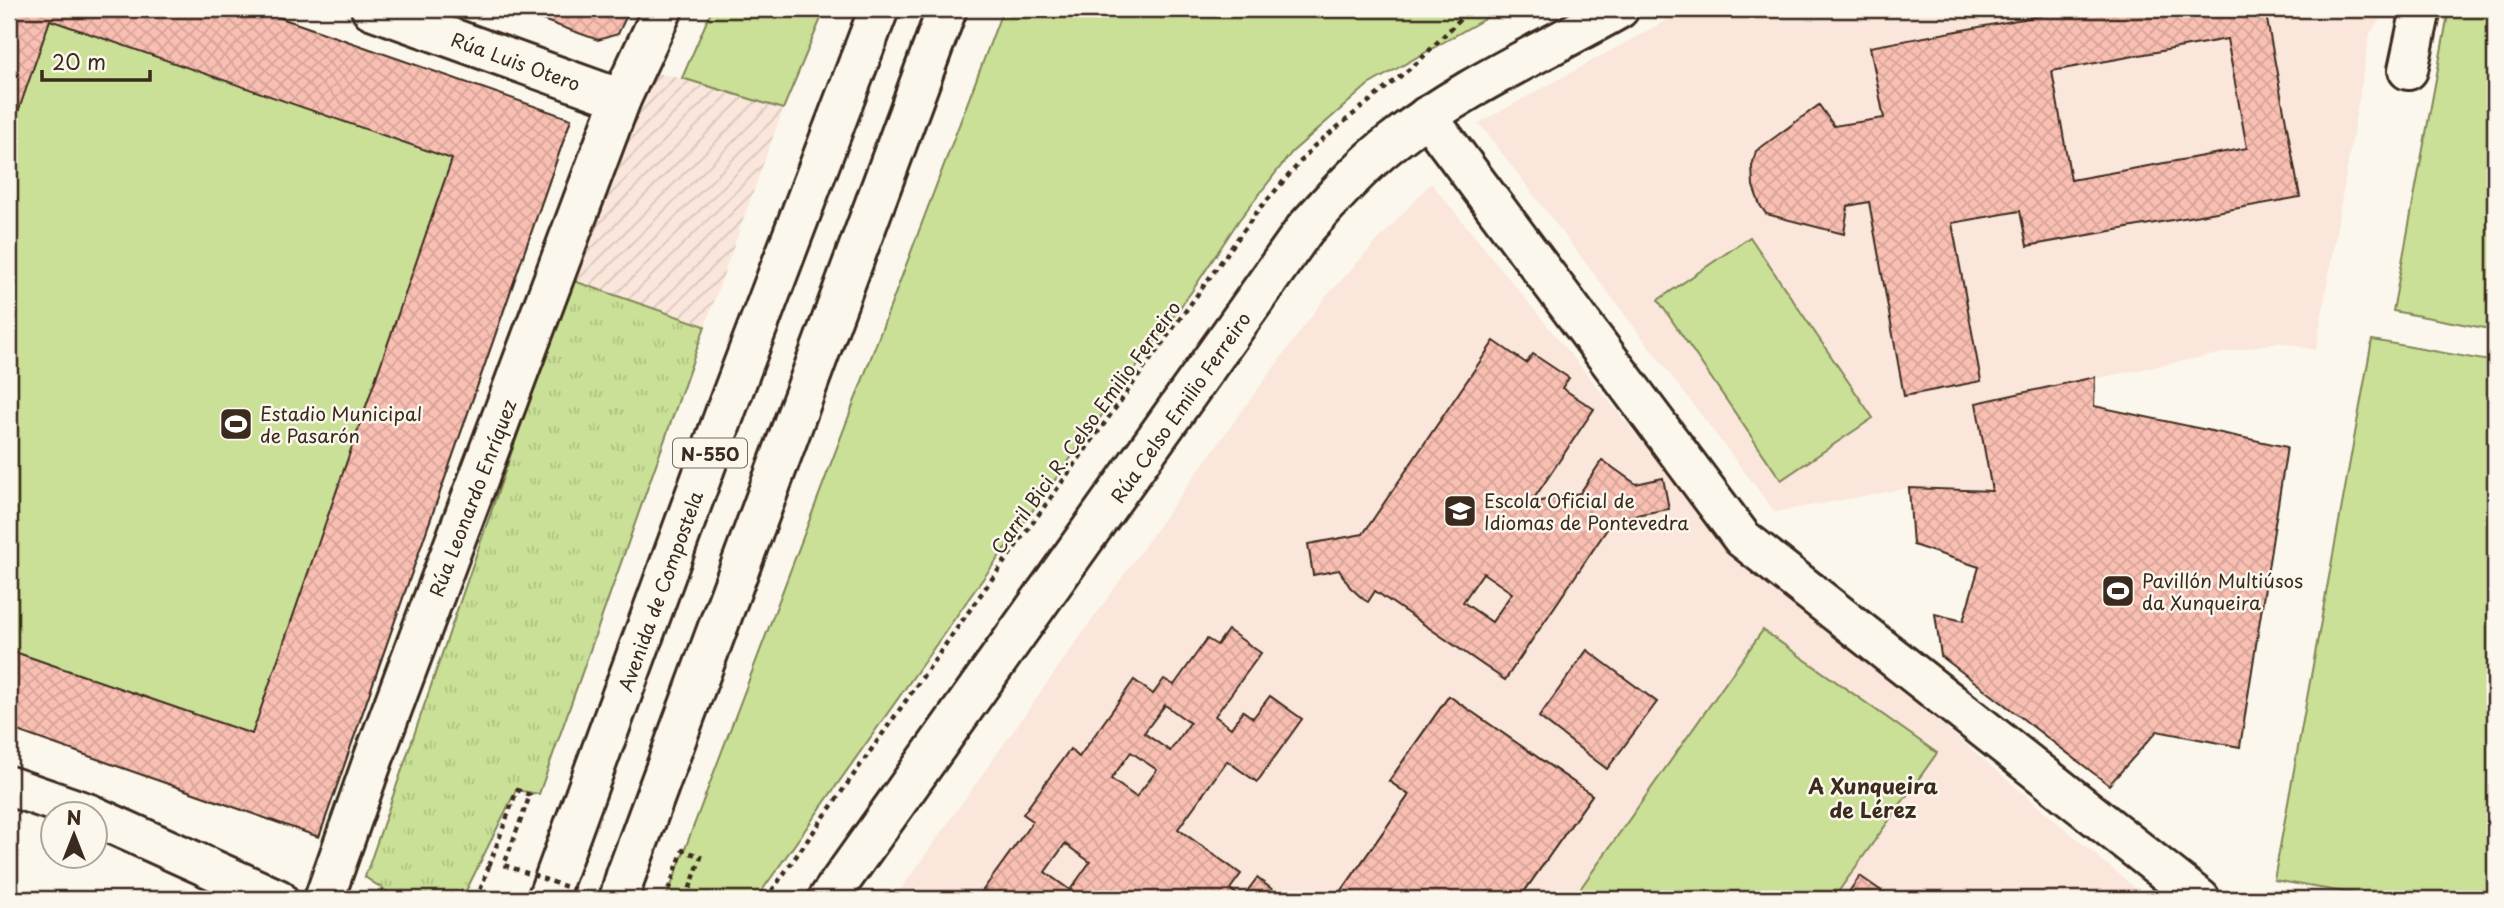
<svg xmlns="http://www.w3.org/2000/svg" width="2504" height="908" viewBox="0 0 2504 908" font-family="'Playpen Sans',sans-serif">
<defs>
<pattern id="industrial-furrows" width="10" height="10" patternUnits="userSpaceOnUse" patternTransform="scale(1.75)"><rect width="10" height="10" fill="#fae6db"/><path d="M-1 1l2-2M0 10L10 0M9 11l2-2" fill="none" stroke="#d7c5bc"/></pattern>
<pattern id="grass-tufts" width="24" height="20" patternUnits="userSpaceOnUse" patternTransform="scale(1.75)"><rect width="24" height="20" fill="#c9e096"/><path d="M3 7l-1-3M5 7V3M7 7l1-3M15 17l-1-3M17 17v-4M19 17l1-3" fill="none" stroke="#aec081"/></pattern>
<pattern id="building-cross-hatch" width="8" height="8" patternUnits="userSpaceOnUse" patternTransform="scale(1.75)"><rect width="8" height="8" fill="#f9bfb2"/><path d="M0 0l8 8M0 8l8-8" fill="none" stroke="#d6a499"/></pattern>
</defs>
<rect width="100%" height="100%" fill="#fbf7ec"/>
<filter id="ink" filterUnits="userSpaceOnUse"><feTurbulence type="fractalNoise" baseFrequency=".0143" numOctaves="2"/><feDisplacementMap in="SourceGraphic" scale="14" xChannelSelector="R" yChannelSelector="G"/><feConvolveMatrix kernelMatrix="1 2 1 2 8 2 1 2 1" color-interpolation-filters="sRGB"/></filter>
<g filter="url(#ink)">
<g fill="#fae6db">
<path d="M1687 9H2387L2370 33 2316 350 2278 342 1977 402 1992 491 1909 488 1775 512 1479 123Z"/>
<path d="M1431 183 1718 535 2148 899H894L1187 486 1324 299Z"/>
</g>
<path fill="url(#industrial-furrows)" d="M651 72 682 78 783 109 705 326 571 280Z"/>
<path fill="url(#grass-tufts)" stroke="#82855a" stroke-width="2" d="M571 280 705 326 539 794 516 790 462 899H398L365 877Z"/>
<g fill="#c9e096" stroke="#82855a" stroke-width="2">
<path d="M9 9H255L571 119 319 837 9 728Z"/>
<path d="M712 9H825L783 109 682 78Z"/>
<path d="M1003 9H1502L1368 85 1292 152 1239 220 1192 291 972 594 756 899H666Z"/>
<path d="M2449 9H2495V330L2393 311Z"/>
<path d="M1750 237 1873 418 1781 480 1658 300Z"/>
<path d="M2372 340 2495 362V899H2384L2274 880Z"/>
<path d="M1763 630 1937 753 1833 899H1573Z"/>
</g>
<g fill="url(#building-cross-hatch)" stroke="#3b2a1e" stroke-width="2" fill-rule="evenodd">
<path d="M9 9H255L571 119 319 837 9 728V650L252 734 452 159 50 20 9 138Z"/>
<path d="M512 9H630L618 34 598 40Z"/>
<path d="M2077 9H2265L2300 197 2027 246 2020 211 1952 223 1981 381 1904 396 1869 202 1848 206 1844 234 1766 214 1760 205 1753 186 1752 166 1756 151 1819 105 1834 126 1884 118 1870 47ZM2227 39 2247 148 2071 180 2052 71Z"/>
<path d="M1494 341 1526 363 1533 354 1569 378 1562 388 1594 409 1531 503 1580 493 1602 460 1636 484 1663 478 1669 509 1614 519 1505 680 1375 591 1368 602 1363 599 1350 587 1339 570 1313 575 1308 544 1363 534ZM1483 573 1512 593 1492 622 1463 602Z"/>
<path d="M2095 377 2094 406 2287 447 2240 747 2157 731 2109 785 1941 656 1935 614 1963 621 1979 567 1913 545 1909 488 1992 491 1976 403Z"/>
<path d="M1228 630 1261 653 1215 716 1231 728 1243 711 1253 718 1270 696 1302 719 1257 782 1227 761 1178 829 1241 874 1230 889 1242 898 1257 878 1285 899H1140L1132 894 1128 899H1044L1032 891 1026 899H981L978 897 1033 821 1023 814 1070 749 1079 757 1134 680 1153 694 1164 679 1174 685 1207 639 1217 645ZM1165 705 1190 723 1170 751 1144 733ZM1131 752 1157 770 1136 797 1111 779ZM1065 844 1090 862 1070 890 1045 872Z"/>
<path d="M1587 650 1657 702 1607 769 1539 717Z"/>
<path d="M1449 696 1592 795 1519 899H1336L1409 795 1389 781Z"/>
<path d="M1449 696 1592 795 1519 899H1336L1409 795 1389 781Z"/>
<path d="M1860 876 1893 899H1844Z"/>
</g>
<g fill="none" stroke-linecap="round" stroke-linejoin="round">
<defs>
<g id="minor">
<path d="M371 9 621 99"/>
<path d="M2408 70 2421 9"/>
<path d="M1427 116 1742 538 2200 899"/>
<path d="M9 786 90 814"/>
<path d="M94 816 278 899"/>
<path d="M324 899 374 757 621 99 663 9"/>
<path d="M828 899 1305 229C1332 199 1360 167 1392 142 1462 87 1543 52 1619 9"/>
</g>
<g id="highway">
<path d="M547 899 732 394 879 9"/>
<path d="M619 899 626 875 947 9"/>
</g>
</defs>
<use href="#minor" stroke="#3b2a1e" stroke-width="44"/>
<use href="#highway" stroke="#3b2a1e" stroke-width="44"/>
<g stroke="#3b2a1e" stroke-width="4.5" stroke-dasharray="5 5" stroke-linecap="butt">
<path d="M477 899 489 866"/>
<path d="M665 899 683 850 701 857 686 899"/>
<path d="M766 899 979 597 1257 212 1314 146 1418 62 1470 9"/>
</g>
<use href="#minor" stroke="#fbf7ec" stroke-width="38"/>
<use href="#highway" stroke="#fbf7ec" stroke-width="38"/>
<path stroke="#3b2a1e" stroke-width="4.5" stroke-dasharray="5 5" stroke-linecap="butt" d="M489 866 517 790 530 795 504 865 601 899"/>
</g>
</g>
<defs>
<symbol id="stadium-square" viewBox="-11 -11 22 22"><rect x="-9" y="-9" width="18" height="18" rx="4" fill="#3b2a1e" stroke="#fbf7ec"/><path d="M0-5a6.5 5 0 1 0 0 10a6.5 5 0 1 0 0-10ZM-3.5-1.8h7v3.6h-7Z" fill="#fff"/></symbol>
<symbol id="school-square" viewBox="-11 -11 22 22"><rect x="-9" y="-9" width="18" height="18" rx="4" fill="#3b2a1e" stroke="#fbf7ec"/><path d="M0-5L7-2L0 1L-7-2ZM-4 1L0 2.5L4 1V4Q0 6-4 4Z" fill="#fff"/></symbol>
</defs>
<g fill-rule="evenodd">
<use href="#stadium-square" x="217" y="405" width="38" height="38"/>
<use href="#school-square" x="1441" y="492" width="38" height="38"/>
<use href="#stadium-square" x="2099" y="572" width="38" height="38"/>
</g>
<g text-anchor="middle" dominant-baseline="central" stroke-width="5" stroke-linejoin="round" paint-order="stroke">
<rect fill="#fbf7ec" stroke="#75685c" stroke-width="2" x="673" y="438.5" width="74" height="29" rx="5"/>
<g font-size="18" font-weight="bold" fill="#3b2a1e">
<text x="710" y="453">N-550</text>
</g>
<g font-size="19" fill="#3b2a1e" stroke="#fbf7ec">
<text transform="translate(516 61) rotate(20)">Rúa Luis Otero</text>
<text transform="translate(1180 407) rotate(-55)">Rúa Celso Emilio Ferreiro</text>
<text transform="translate(1085 427) rotate(-54)">Carril Bici R. Celso Emilio Ferreiro</text>
<text transform="translate(472 498) rotate(-69)">Rúa Leonardo Enríquez</text>
<text transform="translate(660 591) rotate(-70)">Avenida de Compostela</text>
</g>
<g font-size="19" fill="#3b2a1e" stroke="#fbf7ec" text-anchor="start">
<text x="260" y="413">Estadio Municipal<tspan x="260" dy="22">de Pasarón</tspan></text>
<text x="1484" y="500">Escola Oficial de<tspan x="1484" dy="22">Idiomas de Pontevedra</tspan></text>
<text x="2142" y="580">Pavillón Multiúsos<tspan x="2142" dy="22">da Xunqueira</tspan></text>
</g>
<g font-size="21" font-weight="bold" fill="#3b2a1e" stroke="#fbf7ec">
<text x="1873" y="785">A Xunqueira<tspan x="1873" dy="24">de Lérez</tspan></text>
</g>
</g>
<rect width="2504" height="908" fill="none" stroke="#fbf7ec" stroke-width="35"/>
<rect x="18" y="18" width="2469" height="873" fill="none" stroke="#3b2a1e" stroke-width="2.5" filter="url(#ink)"/>
<g transform="translate(74 835)"><circle r="33" fill="#fbf7ec" stroke="#aea59a" stroke-width="2"/>
<path d="M0-5L12 26L0 18L-12 26Z" fill="#3b2a1e"/>
<text y="-10" font-size="19" font-weight="bold" text-anchor="middle" fill="#3b2a1e">N</text>
</g>
<path d="M42 70v10h108v-10" fill="none" stroke="#3b2a1e" stroke-width="3.5"/>
<text x="52" y="70" font-size="21" fill="#3b2a1e" stroke="#fbf7ec" stroke-width="5" paint-order="stroke">20 m</text>
</svg>
